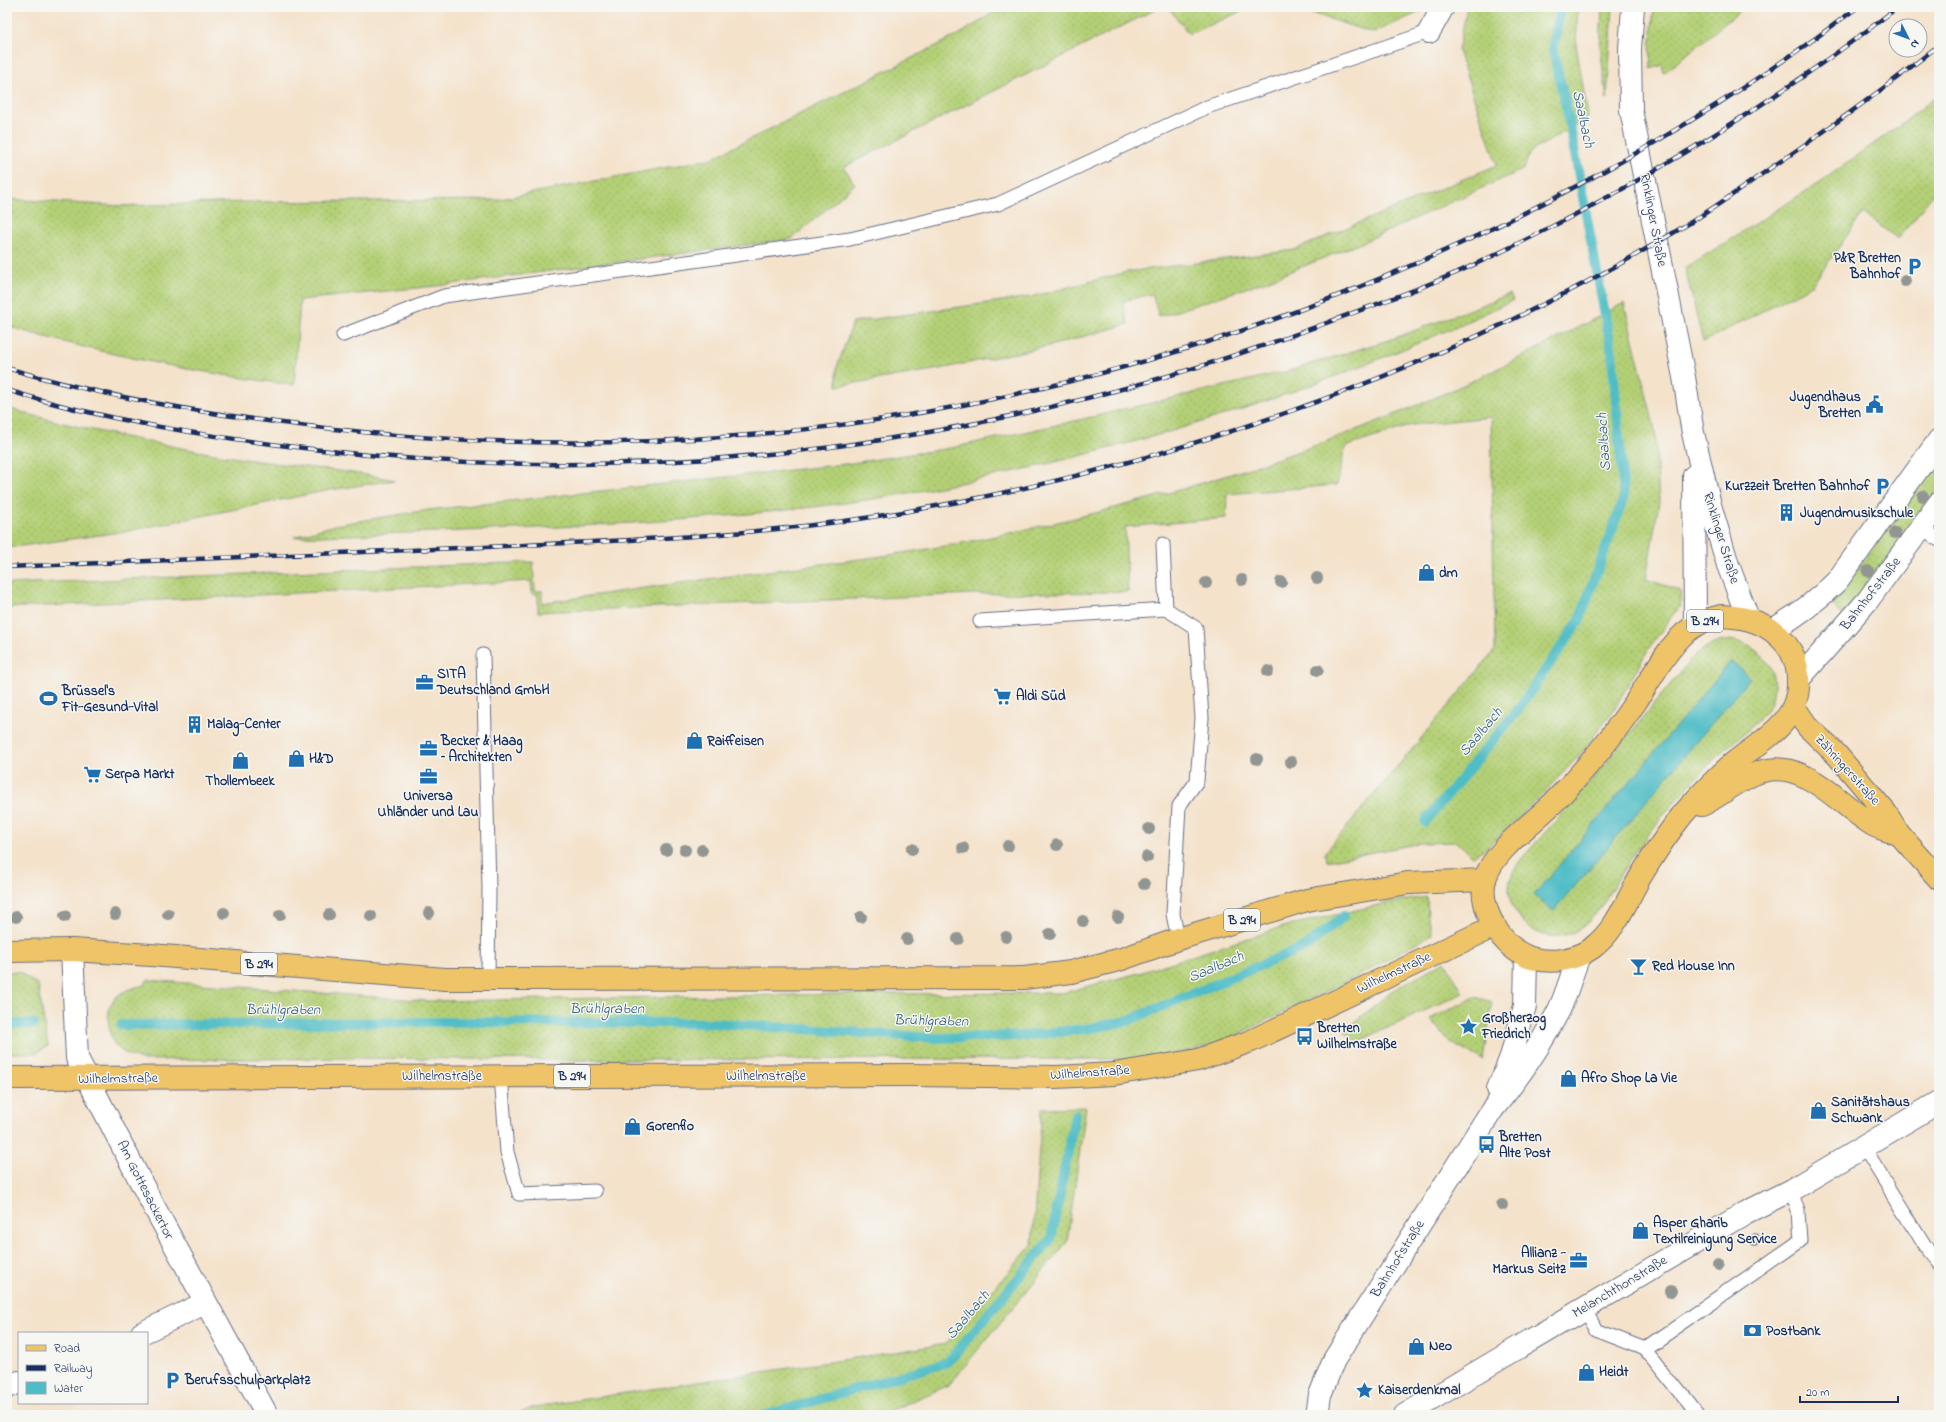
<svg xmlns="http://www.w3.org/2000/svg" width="1946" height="1422" viewBox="0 0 1946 1422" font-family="'Indie Flower',sans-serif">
<defs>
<pattern id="grass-dots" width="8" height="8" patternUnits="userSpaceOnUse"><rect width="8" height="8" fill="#b4d076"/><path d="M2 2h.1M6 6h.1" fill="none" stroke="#9ab368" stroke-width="1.8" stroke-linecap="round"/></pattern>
</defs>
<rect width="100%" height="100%" fill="#f6f6f2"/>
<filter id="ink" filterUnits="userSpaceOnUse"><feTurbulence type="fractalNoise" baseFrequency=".025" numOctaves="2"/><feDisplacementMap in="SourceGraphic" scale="8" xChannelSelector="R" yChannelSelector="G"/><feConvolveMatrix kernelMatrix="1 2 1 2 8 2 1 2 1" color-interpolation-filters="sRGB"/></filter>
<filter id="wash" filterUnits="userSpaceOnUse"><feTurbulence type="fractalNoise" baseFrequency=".012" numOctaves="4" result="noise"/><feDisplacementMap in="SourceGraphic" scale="16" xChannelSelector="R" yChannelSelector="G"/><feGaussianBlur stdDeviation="0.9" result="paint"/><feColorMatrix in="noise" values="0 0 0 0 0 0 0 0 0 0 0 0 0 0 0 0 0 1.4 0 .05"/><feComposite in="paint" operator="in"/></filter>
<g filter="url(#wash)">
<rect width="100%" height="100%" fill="#f4e2cb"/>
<g fill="url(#grass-dots)" stroke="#68806a">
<path d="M1002 7H1160L844 167 855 184 792 239 436 286 300 300 294 385C197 373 100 354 7 326V199L121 206 246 202 495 200 710 159 960 34Z"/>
<path d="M1168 7H1251L1189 34Z"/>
<path d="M1293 7H1431L1373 33Z"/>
<path d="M1467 7H1578L1576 44 1588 118 1532 151 1529 154 1524 169 1361 243 1264 282 1168 314 1159 316 1152 294 1122 301 1128 324 1053 345 940 369 837 386V367L853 322 1030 297 1127 272 1294 250 1497 165 1458 51Z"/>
<path d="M1602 7H1613L1607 100 1600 46Z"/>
<path d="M1654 7H1745L1664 73 1662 65 1651 69 1650 50Z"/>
<path d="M1939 94V187L1898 239 1863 213 1812 285 1703 342 1685 268 1819 183 1907 120Z"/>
<path d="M1510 294 1513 300C1362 373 1202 428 1038 466 977 480 915 493 853 502 668 527 480 530 294 537L335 525 428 510 845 464 951 448 1070 422 1292 370 1395 338Z"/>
<path d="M1624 303 1655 430 1659 502 1646 579 1681 591 1679 608 1672 616 1649 648 1612 713 1576 759 1534 803 1488 847 1473 856 1457 842 1421 843 1327 861 1324 854 1495 650 1491 417 1412 425 1345 447 1337 485 1227 494 1226 518 1125 527 1128 592 974 594 538 612V595L532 594 531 581 7 608V584L533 562 535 591H542V603C610 593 677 583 745 574 826 563 906 555 986 538 1137 507 1284 462 1425 402 1493 373 1559 338 1624 303Z"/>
<path d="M7 408C82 430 161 445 238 458 291 466 343 470 395 480L330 490 128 531 7 548Z"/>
<path d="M1939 459V488L1844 619 1832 604Z"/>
<path d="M1730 640C1756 644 1779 665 1773 694 1772 698 1771 704 1768 708 1759 723 1742 734 1729 746 1711 762 1694 779 1678 798 1657 822 1638 848 1620 875 1608 893 1598 918 1578 930 1553 943 1530 935 1516 912 1513 907 1509 899 1509 893 1508 879 1515 867 1523 857L1590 782 1692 658C1704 647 1714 642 1730 640Z"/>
<path d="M1427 897 1428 919 1432 934 1362 974 1220 1043 1193 1051 1134 1059 575 1060 353 1058 142 1060C133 1057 124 1054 117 1047 111 1041 110 1033 109 1025 105 998 121 990 145 985L147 980 429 1001 847 994 1062 993 1139 973 1286 926 1392 902Z"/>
<path d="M1445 961 1463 993 1357 1042 1344 1032 1391 991Z"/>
<path d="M7 972H19L38 985 48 1046 36 1053H7Z"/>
<path d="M1475 997 1492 1002 1483 1060 1449 1042 1430 1019Z"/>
<path d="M1086 1107 1067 1242 949 1385 892 1410 886 1415H515L534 1407 946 1344 1032 1245 1042 1108Z"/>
</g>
<path fill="#4fbdc6" stroke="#357692" d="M1731 661 1750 678 1554 911 1534 895Z"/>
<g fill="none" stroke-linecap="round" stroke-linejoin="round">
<g stroke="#4fbdc6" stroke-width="10">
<path d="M1425 822 1517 711 1579 621 1624 497 1612 353 1567 111 1553 51 1560 7"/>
<path d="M7 1024H34"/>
<path d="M121 1025 434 1022 714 1023 936 1038 1023 1036 1092 1028 1127 1021 1307 946 1344 916"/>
<path d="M766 1415 948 1362 1051 1239 1075 1115"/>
</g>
</g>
</g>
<g filter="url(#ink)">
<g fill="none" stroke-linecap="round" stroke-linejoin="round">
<defs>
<g id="service">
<path d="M343 335 444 296 850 239 998 204 1207 107 1429 32"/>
<path d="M1921 527 1939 540"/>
<path d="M1163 544 1166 609 1196 628 1202 718 1197 781 1179 806 1173 914 1178 939"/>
<path d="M980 621 1166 609"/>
<path d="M483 655 489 887 488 979"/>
<path d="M501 1076 507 1152 519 1194 595 1191"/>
<path d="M1863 1146 1929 1252 1939 1264"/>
<path d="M1584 1308 1596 1330 1645 1349 1800 1241 1798 1211 1791 1190"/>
<path d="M1645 1349 1698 1415"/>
</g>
<g id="minor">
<path d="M1633 7 1630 49 1631 110 1684 377 1693 433 1710 505 1728 565 1748 618"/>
<path d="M1429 32 1443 7"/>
<path d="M1694 476 1695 625"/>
<path d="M1772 630C1797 616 1817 601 1837 581L1939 440"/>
<path d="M1798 680 1868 600 1939 503"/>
<path d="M72 950 77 1058 146 1192 267 1415"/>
<path d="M1498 1089 1511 1057 1525 1006 1526 957"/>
<path d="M142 1333 205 1303"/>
<path d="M7 1387 19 1382"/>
<path d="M1317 1415 1320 1395 1334 1360 1492 1110C1517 1080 1541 1045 1559 1010 1567 993 1572 973 1579 956"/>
<path d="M1405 1415 1745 1213 1791 1190 1939 1102"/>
</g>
<g id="primary">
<path d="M1721 616C1748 617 1769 623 1786 644 1793 653 1797 664 1798 676 1802 723 1762 739 1731 765 1714 780 1698 797 1683 814 1667 834 1652 857 1639 879 1625 904 1615 931 1592 948 1575 960 1552 964 1531 958 1503 950 1477 908 1485 879 1493 851 1532 824 1553 803 1585 771 1612 737 1637 700 1652 677 1666 650 1686 632 1697 623 1708 619 1721 616Z"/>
<path d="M1794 707 1807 726 1837 755 1886 813 1899 834 1939 879"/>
<path d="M1702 805C1719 796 1735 783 1752 775 1800 752 1836 803 1873 825 1880 829 1890 831 1899 834"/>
<path d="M7 951 72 950 151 955 445 979 1024 978 1071 972 1122 959 1178 939 1307 900 1408 883 1485 880"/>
<path d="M7 1078 912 1075 1056 1077 1114 1074 1198 1060 1251 1041 1495 926"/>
</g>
</defs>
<use href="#service" stroke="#676e84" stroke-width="15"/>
<use href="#minor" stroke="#676e84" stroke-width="24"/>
<use href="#primary" stroke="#676e84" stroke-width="24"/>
<use href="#service" stroke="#fff" stroke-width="13"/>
<use href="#minor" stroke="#fff" stroke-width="22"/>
<use href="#primary" stroke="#efc469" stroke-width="22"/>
<defs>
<g id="rail">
<path d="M7 368C110 399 218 416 325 428 461 444 599 447 736 436 1134 405 1539 247 1858 7"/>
<path d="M7 390C106 421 210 437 312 449 660 491 1002 445 1329 322 1376 304 1424 288 1469 267 1621 197 1766 109 1898 7"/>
<path d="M7 567C158 560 309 554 459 548 593 542 727 538 859 519 1142 477 1444 374 1688 224 1714 208 1739 190 1765 172 1824 132 1883 90 1939 45"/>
</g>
</defs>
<use href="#rail" stroke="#1b2f5e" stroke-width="4.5"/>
<use href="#rail" stroke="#f6f6f2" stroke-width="3" stroke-dasharray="9" stroke-linecap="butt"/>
</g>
<g fill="#929692">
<circle cx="1905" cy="281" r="6"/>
<circle cx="1923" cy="496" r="6"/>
<circle cx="1895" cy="533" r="6"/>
<circle cx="1868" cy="571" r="6"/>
<circle cx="1317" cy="578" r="6"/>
<circle cx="1242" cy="580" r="6"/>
<circle cx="1281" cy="582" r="6"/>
<circle cx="1206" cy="583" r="6"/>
<circle cx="1318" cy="670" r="6"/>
<circle cx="1268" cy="671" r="6"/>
<circle cx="1257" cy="759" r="6"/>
<circle cx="1291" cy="762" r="6"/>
<circle cx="1149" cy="829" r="6"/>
<circle cx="1057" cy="845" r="6"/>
<circle cx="1008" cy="846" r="6"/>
<circle cx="963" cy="848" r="6"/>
<circle cx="912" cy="849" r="6"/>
<circle cx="666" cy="850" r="6"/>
<circle cx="685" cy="850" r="6"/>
<circle cx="702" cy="850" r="6"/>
<circle cx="1147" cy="857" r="6"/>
<circle cx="1144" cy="884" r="6"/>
<circle cx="224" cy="913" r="6"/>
<circle cx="429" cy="913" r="6"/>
<circle cx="115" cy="914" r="6"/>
<circle cx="168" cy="914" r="6"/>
<circle cx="280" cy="915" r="6"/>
<circle cx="329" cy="915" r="6"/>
<circle cx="65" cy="916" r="6"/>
<circle cx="371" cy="916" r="6"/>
<circle cx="16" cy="917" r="6"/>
<circle cx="861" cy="917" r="6"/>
<circle cx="1118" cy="917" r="6"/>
<circle cx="1083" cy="921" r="6"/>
<circle cx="1050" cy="934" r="6"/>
<circle cx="1006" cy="937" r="6"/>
<circle cx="907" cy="939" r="6"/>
<circle cx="958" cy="939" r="6"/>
<circle cx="1502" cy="1205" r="6"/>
<circle cx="1755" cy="1240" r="6"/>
<circle cx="1718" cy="1264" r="6"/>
<circle cx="1671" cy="1291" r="6"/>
</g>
</g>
<defs>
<symbol id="parking-bare" viewBox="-9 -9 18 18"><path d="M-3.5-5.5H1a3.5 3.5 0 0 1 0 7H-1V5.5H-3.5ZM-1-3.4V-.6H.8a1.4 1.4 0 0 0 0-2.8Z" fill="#1f6fb2" stroke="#f6f6f2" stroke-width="2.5" paint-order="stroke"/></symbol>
<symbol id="civic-bare" viewBox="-9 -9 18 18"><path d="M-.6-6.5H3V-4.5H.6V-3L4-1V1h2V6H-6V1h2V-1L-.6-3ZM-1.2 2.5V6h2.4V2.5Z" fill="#1f6fb2" stroke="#f6f6f2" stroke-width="2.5" paint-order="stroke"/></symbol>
<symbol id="building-bare" viewBox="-9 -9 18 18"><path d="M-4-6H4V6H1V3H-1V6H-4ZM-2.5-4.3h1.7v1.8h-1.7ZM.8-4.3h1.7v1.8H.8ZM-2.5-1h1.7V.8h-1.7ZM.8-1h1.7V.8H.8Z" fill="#1f6fb2" stroke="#f6f6f2" stroke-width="2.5" paint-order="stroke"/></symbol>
<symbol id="shop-bare" viewBox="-9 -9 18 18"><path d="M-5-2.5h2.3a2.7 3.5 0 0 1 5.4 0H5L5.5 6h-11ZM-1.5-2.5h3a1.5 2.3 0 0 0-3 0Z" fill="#1f6fb2" stroke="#f6f6f2" stroke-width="2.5" paint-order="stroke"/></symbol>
<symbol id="office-bare" viewBox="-9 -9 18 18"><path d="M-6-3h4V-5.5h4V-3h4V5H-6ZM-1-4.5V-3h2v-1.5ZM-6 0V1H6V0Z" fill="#1f6fb2" stroke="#f6f6f2" stroke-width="2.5" paint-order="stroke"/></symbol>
<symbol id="supermarket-bare" viewBox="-9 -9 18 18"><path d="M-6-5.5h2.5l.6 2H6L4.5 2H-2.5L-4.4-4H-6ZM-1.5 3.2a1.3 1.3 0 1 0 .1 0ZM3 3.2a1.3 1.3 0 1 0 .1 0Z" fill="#1f6fb2" stroke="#f6f6f2" stroke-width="2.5" paint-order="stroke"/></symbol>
<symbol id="stadium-bare" viewBox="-9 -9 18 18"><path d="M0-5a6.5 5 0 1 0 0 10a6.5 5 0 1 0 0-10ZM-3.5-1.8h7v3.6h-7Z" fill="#1f6fb2" stroke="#f6f6f2" stroke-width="2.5" paint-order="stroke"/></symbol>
<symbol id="bar-bare" viewBox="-9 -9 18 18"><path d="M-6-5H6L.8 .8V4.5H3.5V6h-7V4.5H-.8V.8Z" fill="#1f6fb2" stroke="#f6f6f2" stroke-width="2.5" paint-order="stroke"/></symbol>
<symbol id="sight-bare" viewBox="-9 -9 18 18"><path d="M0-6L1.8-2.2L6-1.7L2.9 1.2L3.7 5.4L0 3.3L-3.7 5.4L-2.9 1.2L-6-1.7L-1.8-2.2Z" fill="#1f6fb2" stroke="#f6f6f2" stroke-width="2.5" paint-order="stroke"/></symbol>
<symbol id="bus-bare" viewBox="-9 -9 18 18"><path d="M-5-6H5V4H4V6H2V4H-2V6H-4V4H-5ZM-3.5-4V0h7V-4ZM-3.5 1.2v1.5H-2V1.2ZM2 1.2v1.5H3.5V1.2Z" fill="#1f6fb2" stroke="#f6f6f2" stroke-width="2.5" paint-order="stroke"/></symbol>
<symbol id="bank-bare" viewBox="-9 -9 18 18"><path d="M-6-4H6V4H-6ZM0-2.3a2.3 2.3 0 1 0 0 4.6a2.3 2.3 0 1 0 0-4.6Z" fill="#1f6fb2" stroke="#f6f6f2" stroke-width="2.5" paint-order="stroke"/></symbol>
</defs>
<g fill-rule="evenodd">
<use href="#parking-bare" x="1902" y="254" width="25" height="25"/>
<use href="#civic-bare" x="1862" y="392" width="25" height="25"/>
<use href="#parking-bare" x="1870" y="474" width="25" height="25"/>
<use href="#building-bare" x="1774" y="500" width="25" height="25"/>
<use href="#shop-bare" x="1414" y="560" width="25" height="25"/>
<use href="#office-bare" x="412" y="670" width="25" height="25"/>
<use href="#supermarket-bare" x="990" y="684" width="25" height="25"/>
<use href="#stadium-bare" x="36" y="686" width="25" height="25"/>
<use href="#building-bare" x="182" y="712" width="25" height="25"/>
<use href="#shop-bare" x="682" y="728" width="25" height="25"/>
<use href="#office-bare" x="416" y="736" width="25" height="25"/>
<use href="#shop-bare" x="284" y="746" width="25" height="25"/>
<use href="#shop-bare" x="228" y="748" width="25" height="25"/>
<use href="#supermarket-bare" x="80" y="762" width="25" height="25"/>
<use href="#office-bare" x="416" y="764" width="25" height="25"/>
<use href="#bar-bare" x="1626" y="954" width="25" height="25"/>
<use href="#sight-bare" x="1456" y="1014" width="25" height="25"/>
<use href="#bus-bare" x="1292" y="1024" width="25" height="25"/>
<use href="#shop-bare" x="1556" y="1066" width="25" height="25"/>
<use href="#shop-bare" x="1806" y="1098" width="25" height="25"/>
<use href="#shop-bare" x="620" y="1114" width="25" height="25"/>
<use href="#bus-bare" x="1474" y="1132" width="25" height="25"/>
<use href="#shop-bare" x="1628" y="1218" width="25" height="25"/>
<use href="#office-bare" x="1566" y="1248" width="25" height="25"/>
<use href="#bank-bare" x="1740" y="1318" width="25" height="25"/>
<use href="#shop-bare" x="1404" y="1334" width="25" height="25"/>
<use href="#shop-bare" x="1574" y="1360" width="25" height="25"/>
<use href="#parking-bare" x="160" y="1368" width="25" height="25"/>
<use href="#sight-bare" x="1352" y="1378" width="25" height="25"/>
</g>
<g text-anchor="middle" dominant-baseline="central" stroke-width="3" stroke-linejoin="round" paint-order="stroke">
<g fill="#f6f6f2" stroke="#5d6b8a" stroke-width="1">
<rect x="1687" y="610" width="36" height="22" rx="3"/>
<rect x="1224" y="909" width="36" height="22" rx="3"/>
<rect x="241" y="953" width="36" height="22" rx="3"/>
<rect x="554" y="1065" width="36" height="22" rx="3"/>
</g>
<g font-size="13" font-weight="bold" fill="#1b2f5e">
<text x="1705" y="621">B 294</text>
<text x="1242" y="920">B 294</text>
<text x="259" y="964">B 294</text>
<text x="572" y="1076">B 294</text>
</g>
<g font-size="14" fill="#1b2f5e" stroke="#f6f6f2">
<text transform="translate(1653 220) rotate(79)">Rinklinger Straße</text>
<text transform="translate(1721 538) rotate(73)">Rinklinger Straße</text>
<text transform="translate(1871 594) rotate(-52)">Bahnhofstraße</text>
<text transform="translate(1847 770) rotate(48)">Zähringerstraße</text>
<text transform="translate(1394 973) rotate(-25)">Wilhelmstraße</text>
<text transform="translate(1090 1073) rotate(-4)">Wilhelmstraße</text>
<text x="442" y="1076">Wilhelmstraße</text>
<text x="766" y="1076">Wilhelmstraße</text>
<text transform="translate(118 1079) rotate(-1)">Wilhelmstraße</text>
<text transform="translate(145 1190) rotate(63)">Am Gottesackertor</text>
<text transform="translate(1398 1259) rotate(-58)">Bahnhofstraße</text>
<text transform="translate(1620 1287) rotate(-31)">Melanchthonstraße</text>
</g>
<g font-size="14" font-weight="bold" fill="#1b2f5e" stroke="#f6f6f2" text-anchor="start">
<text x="1901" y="258" text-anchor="end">P&amp;R Bretten<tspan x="1901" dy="16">Bahnhof</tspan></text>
<text x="1861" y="397" text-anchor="end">Jugendhaus<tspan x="1861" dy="16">Bretten</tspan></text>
<text x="1870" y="486" text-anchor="end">Kurzzeit Bretten Bahnhof</text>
<text x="1800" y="513">Jugendmusikschule</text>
<text x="1439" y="573">dm</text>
<text x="437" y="674">SITA<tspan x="437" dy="16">Deutschland GmbH</tspan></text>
<text x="62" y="691">Brüssel's<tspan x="62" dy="16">Fit-Gesund-Vital</tspan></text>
<text x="1016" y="696">Aldi Süd</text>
<text x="207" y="724">Malag-Center</text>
<text x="441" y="741">Becker &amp; Haag<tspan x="441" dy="16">– Architekten</tspan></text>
<text x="707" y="741">Raiffeisen</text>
<text x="309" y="759">H&amp;D</text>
<text x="105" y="774">Serpa Markt</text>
<text x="240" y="781" text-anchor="middle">Thollembeek</text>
<text x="428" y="796" text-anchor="middle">Universa<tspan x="428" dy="16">Uhländer und Lau</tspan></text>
<text x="1652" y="966">Red House Inn</text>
<text x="1482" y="1018">Großherzog<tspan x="1482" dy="16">Friedrich</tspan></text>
<text x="1317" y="1028">Bretten<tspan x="1317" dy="16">Wilhelmstraße</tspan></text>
<text x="1581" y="1078">Afro Shop La Vie</text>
<text x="1831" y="1102">Sanitätshaus<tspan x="1831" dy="16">Schwank</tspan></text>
<text x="646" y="1126">Gorenflo</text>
<text x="1499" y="1137">Bretten<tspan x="1499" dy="16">Alte Post</tspan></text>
<text x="1653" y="1223">Asper Gharib<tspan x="1653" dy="16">Textilreinigung Service</tspan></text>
<text x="1566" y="1253" text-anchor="end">Allianz -<tspan x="1566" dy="16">Markus Seitz</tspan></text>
<text x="1766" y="1331">Postbank</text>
<text x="1429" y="1346">Neo</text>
<text x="1599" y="1372">Heidt</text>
<text x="185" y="1380">Berufsschulparkplatz</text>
<text x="1378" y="1390">Kaiserdenkmal</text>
</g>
<g font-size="15" font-style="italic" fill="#2b5a7d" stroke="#f6f6f2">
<text transform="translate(1583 119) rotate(78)">Saalbach</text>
<text transform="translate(1604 442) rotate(-94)">Saalbach</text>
<text transform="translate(1481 732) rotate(-50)">Saalbach</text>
<text transform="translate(1216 967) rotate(-23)">Saalbach</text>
<text x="607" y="1009">Brühlgraben</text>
<text x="283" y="1010">Brühlgraben</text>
<text transform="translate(931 1021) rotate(1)">Brühlgraben</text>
<text transform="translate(968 1315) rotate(-50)">Saalbach</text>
</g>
</g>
<rect width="1946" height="1422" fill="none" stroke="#f6f6f2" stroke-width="24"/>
<rect x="18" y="1332" width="130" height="72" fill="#f6f6f2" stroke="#9ea6b7"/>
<rect x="26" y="1345" width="20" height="6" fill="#efc469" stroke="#9ea6b7"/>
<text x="54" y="1352" font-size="12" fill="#1b2f5e">Road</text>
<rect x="26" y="1365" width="20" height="6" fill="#1b2f5e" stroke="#9ea6b7"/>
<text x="54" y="1372" font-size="12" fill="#1b2f5e">Railway</text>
<rect x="26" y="1382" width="20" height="12" fill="#4fbdc6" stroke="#9ea6b7"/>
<text x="54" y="1392" font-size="12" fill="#1b2f5e">Water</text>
<g transform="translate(1908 38) rotate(132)"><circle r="19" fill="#f6f6f2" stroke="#9ea6b7"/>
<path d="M0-3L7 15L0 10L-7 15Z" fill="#1f6fb2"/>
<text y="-6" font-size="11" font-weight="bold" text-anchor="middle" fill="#1b2f5e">N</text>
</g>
<path d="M1800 1396v6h98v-6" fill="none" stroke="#1b2f5e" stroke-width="2"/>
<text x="1806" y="1396" font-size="12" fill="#1b2f5e" stroke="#f6f6f2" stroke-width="3" paint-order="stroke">20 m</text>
</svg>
